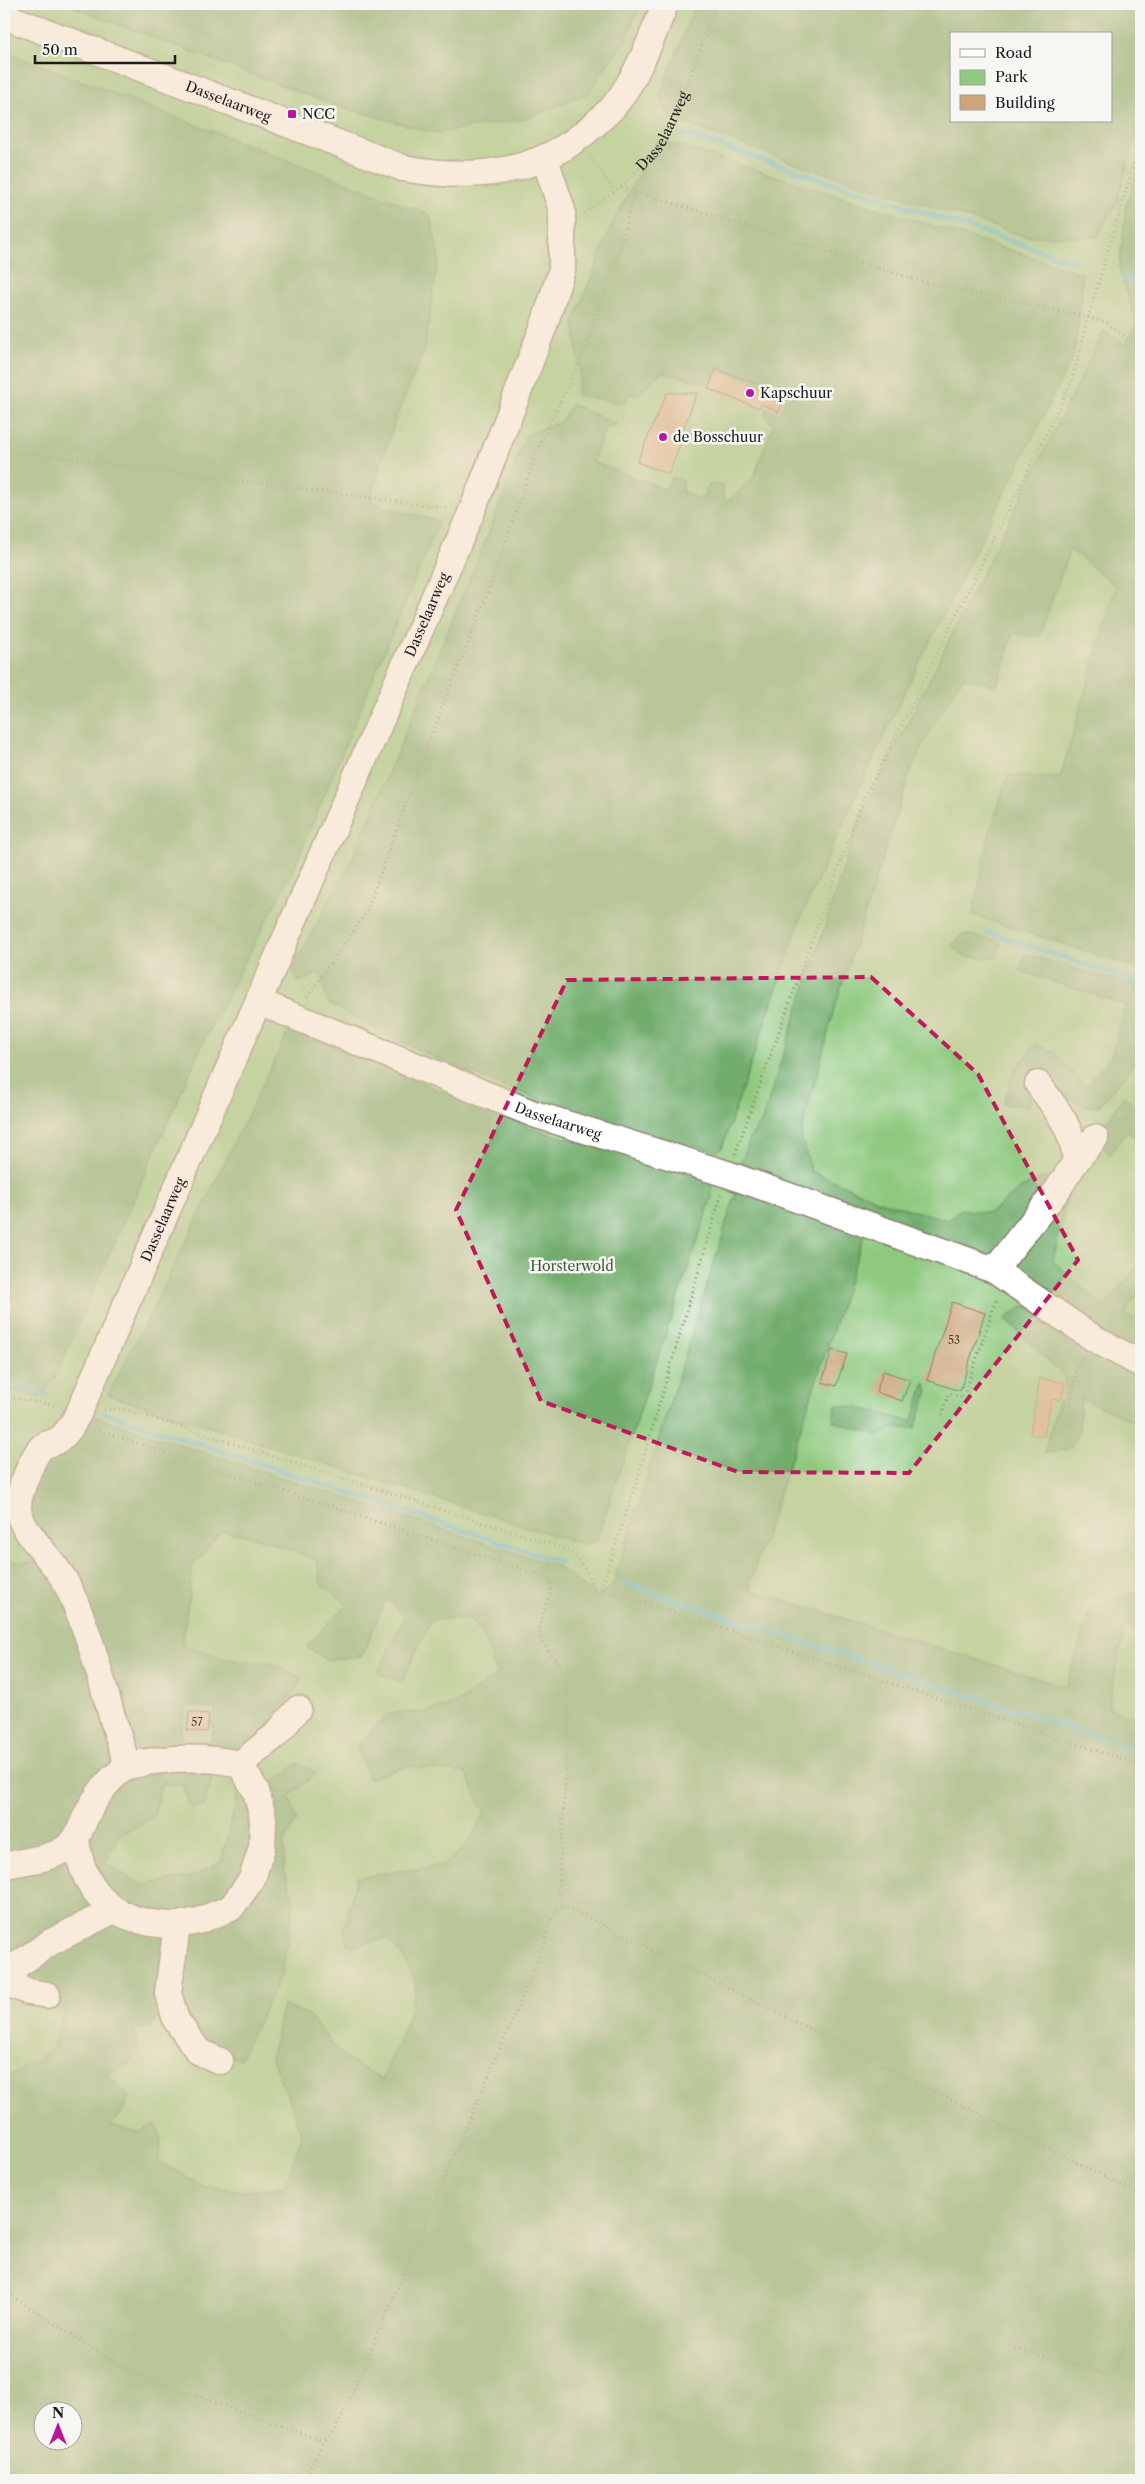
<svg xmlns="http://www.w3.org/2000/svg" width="1145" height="2484" viewBox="0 0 1145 2484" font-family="'Libre Caslon Text',serif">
<rect width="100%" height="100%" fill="#f6f6f2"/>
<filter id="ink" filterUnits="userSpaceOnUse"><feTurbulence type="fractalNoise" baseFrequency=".02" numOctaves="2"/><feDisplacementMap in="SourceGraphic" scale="10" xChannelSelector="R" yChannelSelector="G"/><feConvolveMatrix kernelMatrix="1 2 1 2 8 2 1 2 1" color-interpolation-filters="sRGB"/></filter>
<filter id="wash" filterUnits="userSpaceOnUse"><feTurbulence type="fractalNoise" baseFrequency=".0096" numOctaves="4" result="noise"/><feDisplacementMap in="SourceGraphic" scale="20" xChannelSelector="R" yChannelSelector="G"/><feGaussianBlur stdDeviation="1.12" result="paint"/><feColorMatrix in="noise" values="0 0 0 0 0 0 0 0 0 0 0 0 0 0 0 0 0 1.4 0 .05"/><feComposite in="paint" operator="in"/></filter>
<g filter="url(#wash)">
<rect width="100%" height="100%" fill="#f3dbbd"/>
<path fill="#8ec97e" stroke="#55724d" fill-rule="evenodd" d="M4 4H1141V2480H4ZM951 34H1111V121H951ZM42 2412H72V2442H42Z"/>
<g fill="#72ad6d" stroke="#476444" fill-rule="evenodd">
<path d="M64 4H640L627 37 588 93 524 119 435 133 334 105Z"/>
<path d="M696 4H1141V116L1117 202 1097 237 1024 236 779 158 671 118 659 97ZM951 34H1111V121H951Z"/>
<path d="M4 51 430 215 439 257 424 351 396 417 370 500 383 507 439 521 293 870 205 1038 55 1377 40 1398 4 1388Z"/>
<path d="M657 141 683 147 1082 273V299L1073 357 905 691 841 827 800 920 722 1148 717 1151C683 1142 648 1134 614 1124 515 1094 417 1054 328 1003L320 973 299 982 292 970 355 853 493 523 526 435 561 422 571 404 617 424 606 427 593 462 665 489 672 477 684 481 682 492 702 499 709 485H723V496L727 502 753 479 773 425 766 415 767 406 761 404 767 387 716 368 709 384 662 372 637 395 629 393 625 404 576 395 580 376 574 321 612 224Z"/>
<path d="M1141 160V969L973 915 990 832 1008 775 1060 778 1116 586 1070 549 1039 637 1013 633 997 686 963 677 931 728 911 770 834 1010 801 1134 811 1171 882 1202 948 1220 960 1209 990 1213 1021 1188 1044 1177 1070 1186 1053 1261 1104 1307 1141 1262V1291L1129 1306 1125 1316 1141 1320V1357L997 1259 739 1169 750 1138 762 1121 859 820 1104 331 1125 345 1137 324 1119 269 1126 207Z"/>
<path d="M963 934 1001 941 996 958 965 957 951 945Z"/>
<path d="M1025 954 1141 987V1028L1131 1068 1099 1106C1076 1109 1057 1088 1040 1073L1028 1106 1003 1104 1014 1070 1035 1045 1053 1051 1085 1087 1111 1057 1126 1005 1020 971Z"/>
<path d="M290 1028 527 1127 712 1180V1197L596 1541 581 1544 108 1395 157 1301Z"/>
<path d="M1124 1096 1141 1112V1143L1127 1131 1110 1154 1099 1145 1098 1134Z"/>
<path d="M738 1186 865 1232 750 1583 752 1590 1066 1687 1090 1609 1141 1590V1629L1125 1626 1108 1708 1141 1720V2480H4V2080L52 2049 65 2011 4 1987V1872L71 1850 77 1874 168 1931 162 2009 151 2027 134 2029 138 2051 128 2065 105 2074 129 2095 124 2111 110 2125 138 2133 156 2123 161 2139 159 2161 203 2186 243 2191 284 2187 302 2137 291 2104 271 2057 283 2005 308 2015 343 2056 382 2080C390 2059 419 2001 415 1980 412 1968 396 1948 387 1938L349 1947 344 1928 357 1877 443 1865 465 1847 485 1814 466 1773 408 1766 368 1779 357 1745 389 1713 425 1712 456 1704 497 1675 485 1640 469 1618 431 1620 402 1682 378 1673 405 1616 386 1599 362 1656 327 1660 306 1647 347 1604 321 1583 317 1560 255 1537 221 1531 193 1567 182 1645 226 1659 270 1663 303 1678 262 1735 240 1755 210 1752 215 1709 185 1705 179 1751 138 1754 23 1508 36 1463 83 1413 559 1567 598 1597 613 1585ZM42 2412H72V2442H42Z"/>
<path d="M1026 1305 1141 1374V1425L1081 1398 1079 1432 1071 1448 1044 1454 1065 1377 1005 1319Z"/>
<path d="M925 1383 928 1391 915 1428H892L879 1436 833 1421 836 1405 856 1407 912 1422Z"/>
<path d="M4 1561 43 1563 59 1582 117 1757 67 1841 4 1858Z"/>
<path d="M256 1760 270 1785 298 1763 317 1773 289 1796 297 1820 284 1843V1868L294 1903 282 1973 239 2060C228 2054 212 2048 202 2040 168 2012 180 1956 182 1918L118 1906 95 1882 85 1832 121 1778 215 1765 205 1806 191 1809 182 1785 162 1783 154 1817 118 1837 105 1863 142 1885 195 1876 221 1862 239 1789 231 1775Z"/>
</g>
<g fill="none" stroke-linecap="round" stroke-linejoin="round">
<g stroke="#49b7c1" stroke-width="5.5">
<path d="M684 134 1075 262"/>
<path d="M1124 278 1141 284"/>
<path d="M987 932 1141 983"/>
<path d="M4 1381 45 1395"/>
<path d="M105 1413 560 1562"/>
<path d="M623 1583 1141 1751"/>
</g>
</g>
<g id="blocks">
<g fill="#cda579">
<path d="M716 369 786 394 779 412 761 404 759 408 708 389Z"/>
<path d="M667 393H697L678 443 680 444 669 474 637 462Z"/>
<path d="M952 1302 985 1313 960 1391 927 1380Z"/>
<path d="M832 1350 847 1354 836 1386 822 1382Z"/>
<path d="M883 1371 910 1380 902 1401 876 1392Z"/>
<path d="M1040 1378 1065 1383 1061 1400 1051 1399 1044 1436 1030 1434Z"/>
<path d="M189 1712 209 1714 207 1732 187 1730Z"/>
</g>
</g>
</g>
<g filter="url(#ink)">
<use href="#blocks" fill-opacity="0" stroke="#887c6c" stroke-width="1"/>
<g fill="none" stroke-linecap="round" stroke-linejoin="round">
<defs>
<g id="minor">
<path id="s2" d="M4 16 403 168C474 181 540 175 595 124 601 118 609 112 614 106 636 79 653 36 665 4"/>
<path id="s3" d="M259 1002 534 1114 727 1174 994 1270 1093 1338 1141 1364"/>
<path d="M1038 1084C1057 1110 1073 1128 1076 1161"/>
<path d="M994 1270 1056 1192 1076 1161 1095 1138"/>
<path d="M240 1764 276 1735 298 1709"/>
<path d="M76 1840C84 1898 119 1925 177 1925"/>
<path d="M4 1866C23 1860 45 1861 63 1850 78 1842 81 1826 88 1812 98 1793 110 1777 128 1766"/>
<path d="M4 1974 51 1942 114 1910"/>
<path d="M4 1981 29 1992 47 1995"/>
<path id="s4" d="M220 2061 198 2051 176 2020 168 1993 177 1925 198 1921 231 1908 252 1879 262 1847 263 1818 256 1791 240 1764C202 1756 165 1757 128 1766 106 1706 95 1640 66 1583 55 1561 18 1529 18 1507 18 1494 32 1457 41 1448 45 1443 53 1444 58 1440 68 1434 75 1420 80 1410L472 511 543 328 562 269V210L545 159"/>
</g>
</defs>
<use href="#minor" stroke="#887c6c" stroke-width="29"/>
<g stroke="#887c6c" stroke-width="3" stroke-dasharray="1 4" stroke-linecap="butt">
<path d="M589 155 615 192"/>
<path d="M621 187 923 282 1088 317 1107 323 1141 348"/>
<path id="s1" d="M584 213 621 187 659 147 680 103 717 4"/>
<path d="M4 450 449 508"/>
<path d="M307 997 366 913 430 738 488 592 537 451 584 351 615 265 635 191"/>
<path d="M735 1154 862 802 905 719 1072 381 1088 317 1141 141"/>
<path d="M4 1396 58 1406"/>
<path d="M1071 1402 1076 1372 1083 1357"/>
<path d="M104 1410 124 1409 560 1547C578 1554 585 1567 592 1585L607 1591 1141 1765"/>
<path d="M942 1415 949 1393 963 1398 997 1299"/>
<path d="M94 1429 549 1578C556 1596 538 1613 540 1632 542 1652 564 1661 567 1681 571 1715 567 1750 565 1784 563 1819 561 1855 558 1890L565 1906 1141 2195"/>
<path d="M601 1588 636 1483 721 1195"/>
<path d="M4 2291 132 2373 323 2441"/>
<path d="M1015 2348 1114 2376 1141 2295"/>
<path d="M304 2480 323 2441 331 2436 343 2415 544 1946C548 1931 549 1913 565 1906"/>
</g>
<use href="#minor" stroke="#fff" stroke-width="26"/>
</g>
</g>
<path d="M0 0H1145V2484H0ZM871 977 978 1074 1078 1260 909 1473 738 1472 541 1401 456 1210 567 980Z" fill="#f3dbbd" fill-opacity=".55" fill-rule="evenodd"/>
<path fill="none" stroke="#c2185b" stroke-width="4" stroke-dasharray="10 6" stroke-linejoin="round" d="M871 977 978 1074 1078 1260 909 1473 738 1472 541 1401 456 1210 567 980Z"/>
<g fill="#b5179e" stroke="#f6f6f2" stroke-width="2">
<rect x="287" y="109" width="10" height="10" rx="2.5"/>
<circle cx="750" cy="393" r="5"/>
<circle cx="663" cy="437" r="5"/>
</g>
<g text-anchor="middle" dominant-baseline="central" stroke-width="5" stroke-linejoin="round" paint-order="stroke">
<g font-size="11" fill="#483e33">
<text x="954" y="1340">53</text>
<text x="197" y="1722">57</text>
</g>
<g font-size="14" fill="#1c1c1c" stroke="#f6f6f2">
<text stroke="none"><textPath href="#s2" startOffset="240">Dasselaarweg</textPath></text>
<text stroke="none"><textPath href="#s1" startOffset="116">Dasselaarweg</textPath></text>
<text stroke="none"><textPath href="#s4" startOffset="1759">Dasselaarweg</textPath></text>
<text stroke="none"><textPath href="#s3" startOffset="322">Dasselaarweg</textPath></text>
<text stroke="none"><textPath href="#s4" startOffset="1099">Dasselaarweg</textPath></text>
</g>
<g font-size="14" fill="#1c1c1c" stroke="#f6f6f2" text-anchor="start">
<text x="302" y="114">NCC</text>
<text x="760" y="393">Kapschuur</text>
<text x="673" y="437">de Bosschuur</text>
</g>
<g font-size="14" fill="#44593e" stroke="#f6f6f2">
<text x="572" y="1266">Horsterwold</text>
</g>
</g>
<rect width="1145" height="2484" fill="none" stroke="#f6f6f2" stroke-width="20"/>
<rect x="950" y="32" width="162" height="90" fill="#f6f6f2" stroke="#9f9f9c"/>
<rect x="960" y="49" width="25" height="8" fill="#ffffff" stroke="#9f9f9c"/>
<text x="995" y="58" font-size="15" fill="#1c1c1c">Road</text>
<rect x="960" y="70" width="25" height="15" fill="#8ec97e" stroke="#9f9f9c"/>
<text x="995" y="82" font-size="15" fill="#1c1c1c">Park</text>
<rect x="960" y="95" width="25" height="15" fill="#cda579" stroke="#9f9f9c"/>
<text x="995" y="108" font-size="15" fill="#1c1c1c">Building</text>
<g transform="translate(58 2426)"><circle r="24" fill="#f6f6f2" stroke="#9f9f9c"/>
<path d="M0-4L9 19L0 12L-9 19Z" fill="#b5179e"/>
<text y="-8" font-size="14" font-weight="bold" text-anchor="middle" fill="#1c1c1c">N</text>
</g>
<path d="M35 55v8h140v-8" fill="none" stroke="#1c1c1c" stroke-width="2.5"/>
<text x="42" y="55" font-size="15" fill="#1c1c1c" stroke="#f6f6f2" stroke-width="4" paint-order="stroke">50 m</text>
</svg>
